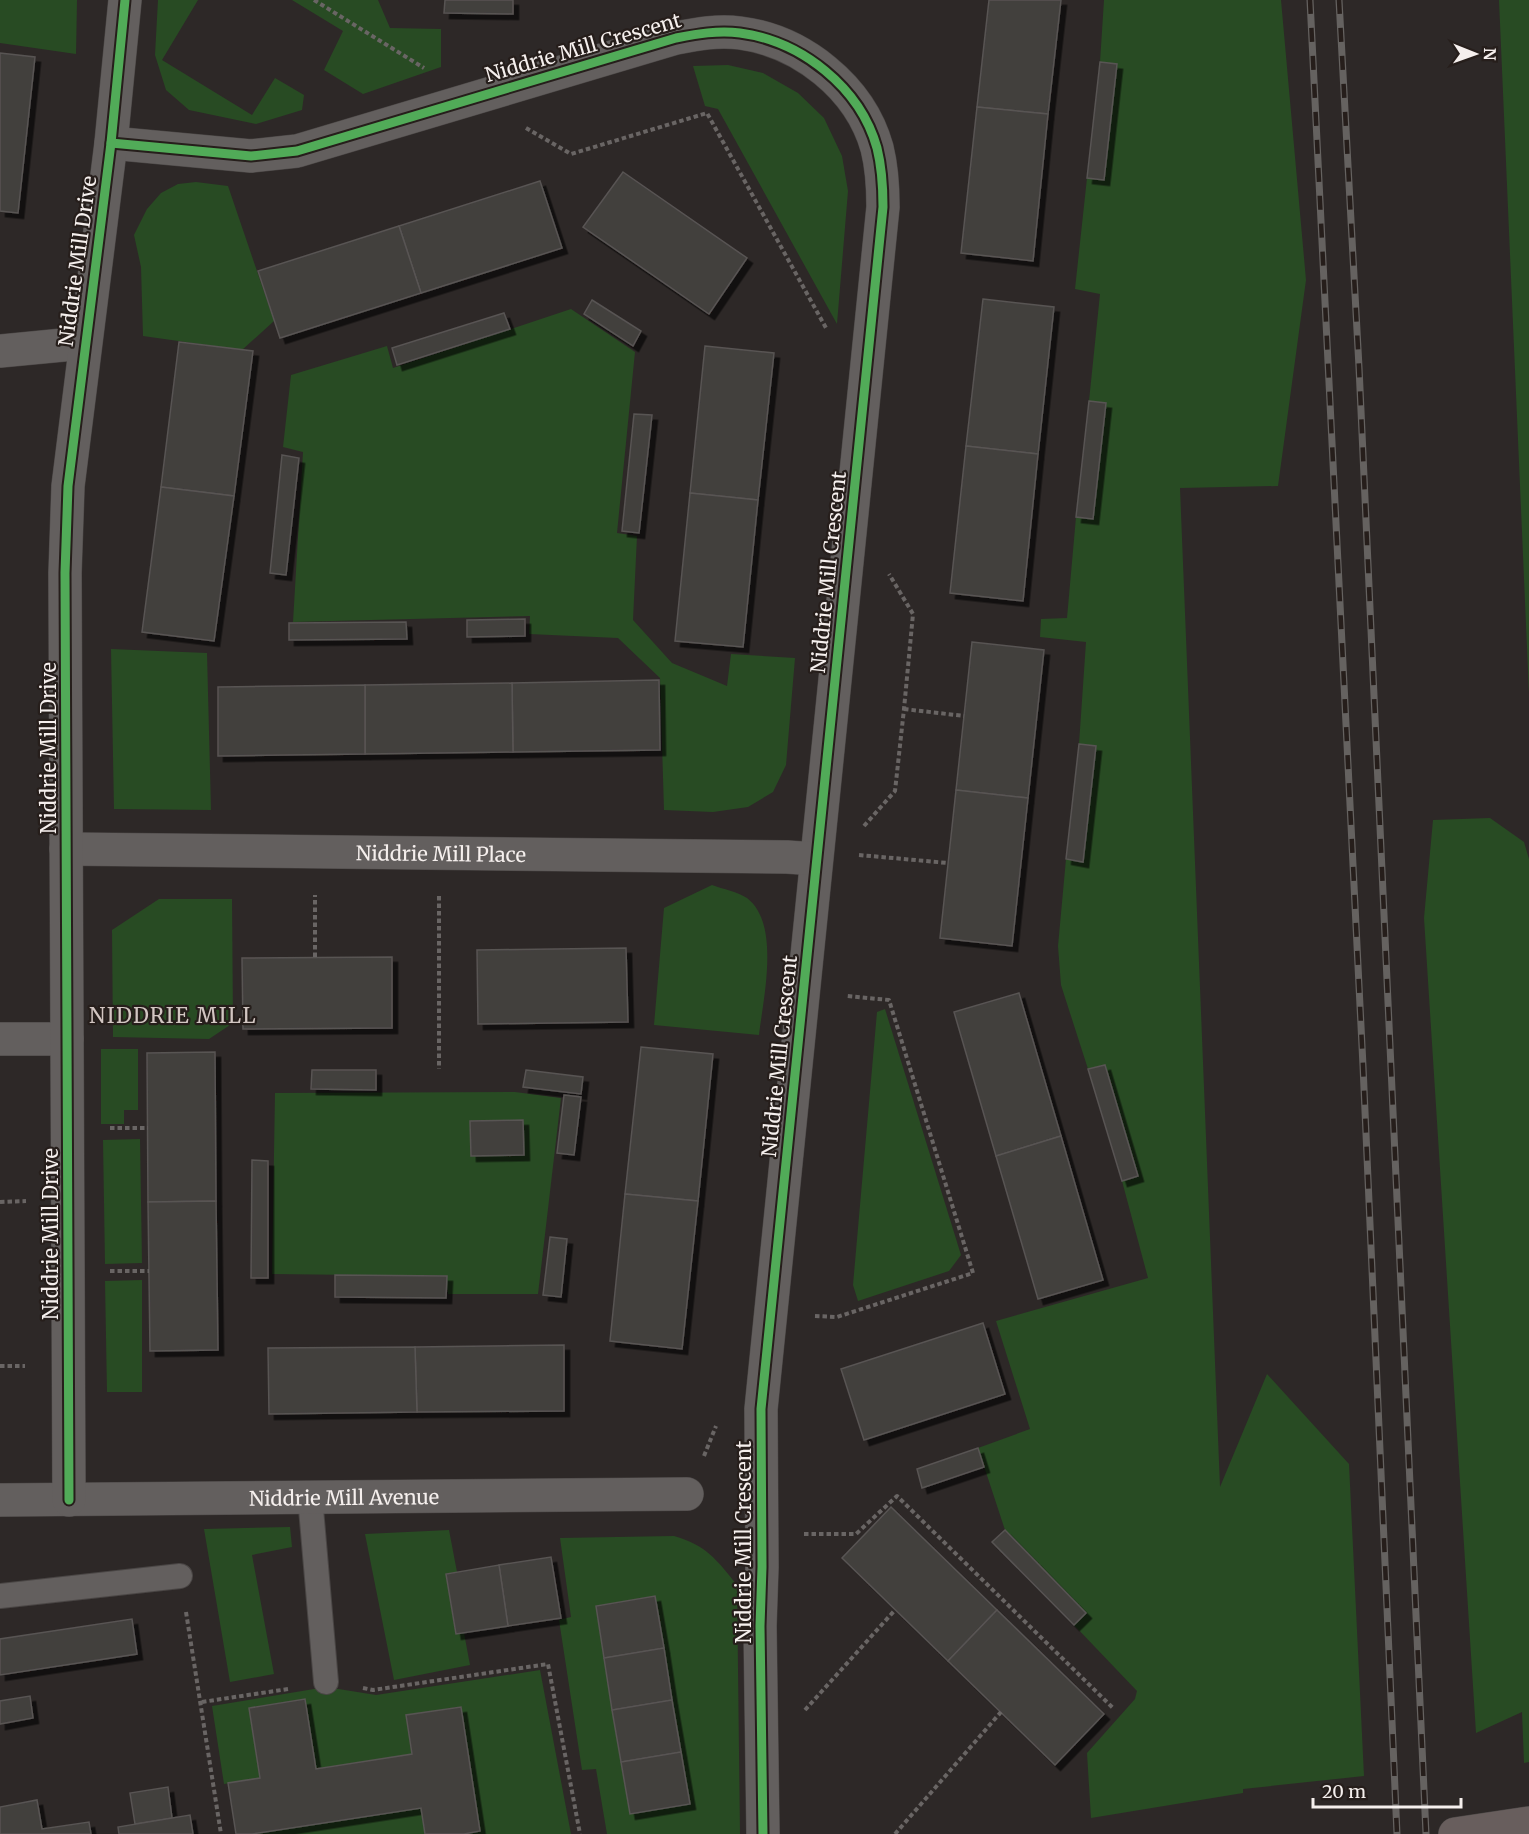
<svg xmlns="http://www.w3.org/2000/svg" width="1529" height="1834" viewBox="0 0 1529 1834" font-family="Merriweather,serif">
<defs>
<filter id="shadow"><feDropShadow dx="5.5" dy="5.5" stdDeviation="0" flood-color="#0009"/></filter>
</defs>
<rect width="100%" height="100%" fill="#2d2827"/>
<g fill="#284b23">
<path d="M0 0H77L76 54 0 43Z"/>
<path d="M158 0H198L162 60 252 115 275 78 304 95 302 110 256 124 189 110 166 90 155 55Z"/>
<path d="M292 0H378L390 28 441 29V67L363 94 324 70 343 31Z"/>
<path d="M1104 0H1281L1306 280 1278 486 1180 488 1220 1487 1267 1374 1349 1464 1364 1776 1243 1789V1793L1091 1818 1087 1753 1135 1699 1137 1691 1074 1625 1086 1613 1005 1530 978 1448 1030 1429 996 1321 1148 1278 1122 1181 1138 1176 1105 1065 1088 1069 1061 985 1058 946 1066 859 1082 861 1095 746 1079 744 1086 642 1040 637 1041 619 1067 618 1076 517 1093 519 1106 403 1089 401 1100 294 1075 289 1087 178 1104 180 1100 62Z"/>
<path d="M1499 0H1529V694Z"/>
<path d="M728 65 763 73 798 93 824 118 842 156 848 191 837 324 718 109 705 106 693 66Z"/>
<path d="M196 182 228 186 274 321 242 350 143 336 141 267 134 235 147 209 161 193 178 184Z"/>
<path d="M571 309 635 352 617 533 637 536 633 620 672 663 727 686 731 654 795 658 786 765 773 792 748 807 713 812 664 810 660 678 618 638 529 634 530 616 293 622 303 452 283 447 291 375 387 346 393 368Z"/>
<path d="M111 649 207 653 211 810 114 809Z"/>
<path d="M1490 818 1524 842 1529 859V1762L1524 1763 1522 1712 1476 1733 1424 918 1433 820Z"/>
<path d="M712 885C723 889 738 892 747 898 781 924 763 999 759 1035L654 1025 664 908Z"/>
<path d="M159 899H232L233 1023 209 1039 113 1037 112 930Z"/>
<path d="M885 1009 961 1255 949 1271 858 1301 853 1285 877 1012Z"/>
<path d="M101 1049H138V1110H124V1124H101Z"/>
<path d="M515 1092 561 1098 538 1294H448L446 1276 272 1274 275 1093Z"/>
<path d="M140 1139 142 1263 105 1264 103 1140Z"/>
<path d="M142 1280V1392H107L105 1281Z"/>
<path d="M290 1527 292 1547 252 1555 274 1674 230 1682 204 1529Z"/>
<path d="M449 1530 457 1572 446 1574 456 1634 464 1633 470 1665 394 1680 365 1534Z"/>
<path d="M674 1536C706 1545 717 1560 737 1585L740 1834H607L596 1769 582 1770 559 1620 571 1617 560 1538Z"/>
<path d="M540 1670 571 1834H464L480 1831 460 1707 407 1715 412 1754 316 1769 305 1699 249 1708 260 1778 224 1784 212 1706 326 1687 376 1695Z"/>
<path d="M421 1808 425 1834H252Z"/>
</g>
<g fill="#423f3e" stroke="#585453" stroke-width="1.5" filter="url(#shadow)">
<path d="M445 0H513V14L444 13Z"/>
<path d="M989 0H1061L1048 114 977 107Z"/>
<path d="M0 53 35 57 18 213 0 211Z"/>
<path d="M1100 62 1117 64 1104 180 1087 178Z"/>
<path d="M977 107 1048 114 1033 261 961 253Z"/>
<path d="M623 172 747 258 709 314 583 227Z"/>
<path d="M540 181 562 248 421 293 399 226Z"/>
<path d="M399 226 421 293 280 338 258 271Z"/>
<path d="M983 299 1054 307 1038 454 966 446Z"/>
<path d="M592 300 641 331 633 346 584 314Z"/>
<path d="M504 313 510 329 397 365 392 348Z"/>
<path d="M179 342 253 351 234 496 161 487Z"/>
<path d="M705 346 774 353 758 500 690 493Z"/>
<path d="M1089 401 1106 403 1093 519 1076 517Z"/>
<path d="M634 414 652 415 639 533 622 531Z"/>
<path d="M966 446 1038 454 1023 601 950 593Z"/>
<path d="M282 455 299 458 286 575 270 573Z"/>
<path d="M161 487 234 496 214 641 142 632Z"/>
<path d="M690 493 758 500 743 647 675 641Z"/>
<path d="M525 619V636L467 637V620Z"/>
<path d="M406 622 407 639 289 640V623Z"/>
<path d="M972 642 1044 650 1028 798 956 790Z"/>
<path d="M659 680 660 750 513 752 512 683Z"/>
<path d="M512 683 513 752 365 754V685Z"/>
<path d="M365 685V754L218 756V687Z"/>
<path d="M1079 744 1096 746 1083 862 1066 859Z"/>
<path d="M956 790 1028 798 1012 946 940 938Z"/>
<path d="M626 948 628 1022 478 1024 477 950Z"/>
<path d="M392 957V1028L243 1029 242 958Z"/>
<path d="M1019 993 1061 1136 996 1156 954 1012Z"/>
<path d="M641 1047 713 1054 698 1201 625 1194Z"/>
<path d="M215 1052 216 1201 148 1202 147 1053Z"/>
<path d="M1105 1065 1138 1176 1122 1181 1088 1069Z"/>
<path d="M312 1070H376V1090L311 1089Z"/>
<path d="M526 1070 583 1077 581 1094 523 1087Z"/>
<path d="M564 1095 581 1097 574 1155 557 1153Z"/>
<path d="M523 1120 524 1155 471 1156 470 1121Z"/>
<path d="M1061 1136 1103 1280 1038 1299 996 1156Z"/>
<path d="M252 1160 268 1161V1278H251Z"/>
<path d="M625 1194 698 1201 682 1349 610 1341Z"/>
<path d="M216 1201 218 1350 150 1351 148 1202Z"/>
<path d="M550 1237 567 1239 561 1297 543 1295Z"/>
<path d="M335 1275 447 1276 446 1298 335 1297Z"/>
<path d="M983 1323 1005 1394 864 1440 841 1369Z"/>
<path d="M564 1345V1411L417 1412 415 1347Z"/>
<path d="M415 1347 417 1412 269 1414 268 1348Z"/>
<path d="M978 1448 984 1467 922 1488 917 1469Z"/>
<path d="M891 1507 997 1610 948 1661 842 1558Z"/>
<path d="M1005 1530 1086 1613 1074 1625 992 1542Z"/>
<path d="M551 1557 561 1618 508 1626 499 1565Z"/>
<path d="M499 1565 508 1626 456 1634 446 1574Z"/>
<path d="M655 1596 664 1648 604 1658 596 1606Z"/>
<path d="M997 1610 1104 1714 1055 1765 948 1661Z"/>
<path d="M132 1619 137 1654 0 1675V1639Z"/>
<path d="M664 1648 672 1700 612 1710 604 1658Z"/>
<path d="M30 1696 33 1718 0 1724V1701Z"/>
<path d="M305 1699 316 1769 412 1754 406 1715 461 1707 480 1831 464 1834H425L421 1808 252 1834H236L228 1783 260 1778 249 1708Z"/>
<path d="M672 1700 681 1752 621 1762 612 1710Z"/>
<path d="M681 1752 690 1804 630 1814 621 1762Z"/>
<path d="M168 1787 172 1818 135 1824 130 1793Z"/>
<path d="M37 1800 42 1829 89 1822 91 1834H0V1807Z"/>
<path d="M190 1815 193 1834H119L118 1827Z"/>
</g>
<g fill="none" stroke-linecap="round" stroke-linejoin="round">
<defs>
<g id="lane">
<path d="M310 1497 326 1682"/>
<path d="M0 1596 180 1576"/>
</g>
<g id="street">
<path d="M111 143 251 156 297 151 676 38C697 34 718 30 740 33 801 41 860 87 877 148 882 168 883 187 883 207L761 1409 762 1567 760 1626 763 1834"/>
<path d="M0 351 84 343"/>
<path id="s1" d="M66 849 787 857 816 859"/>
<path d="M0 1039H67"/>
<path id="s2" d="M0 1500 687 1494"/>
<path d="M69 1500 65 573 68 486 111 143 125 0"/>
</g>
<path id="primary" d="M1455 1834 1529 1823"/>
</defs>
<use href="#lane" stroke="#4a4645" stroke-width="26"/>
<use href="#street" stroke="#4a4645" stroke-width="34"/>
<use href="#primary" stroke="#4a4645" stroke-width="34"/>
<g stroke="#696564" stroke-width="4" stroke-dasharray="4.5 3" stroke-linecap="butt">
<path d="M314 0 424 68"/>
<path d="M526 128 571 154 707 113 826 328"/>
<path d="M904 709 964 716"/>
<path d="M864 826 895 791 904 709 913 614 889 574"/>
<path d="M859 855 948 863"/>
<path d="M439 896V1069"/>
<path d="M315 957V895"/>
<path d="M110 1128H148"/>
<path d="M0 1202 26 1201"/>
<path d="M110 1271H149"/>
<path d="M815 1316 837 1317 973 1273 889 1000 847 996"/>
<path d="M0 1366H25"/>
<path d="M704 1456 716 1426"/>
<path d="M804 1534H856L897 1496 1114 1709"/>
<path d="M186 1612 221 1834"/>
<path d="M363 1688 373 1690 548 1664 580 1834"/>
<path d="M202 1702 288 1689"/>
<path d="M805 1710 895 1610"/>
<path d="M895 1834 1001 1712"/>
</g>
<use href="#lane" stroke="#635f5e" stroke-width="24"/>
<use href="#street" stroke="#635f5e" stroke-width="33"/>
<use href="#primary" stroke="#685e5d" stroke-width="33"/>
<defs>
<g id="rail">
<path d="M1310 0 1363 1066 1397 1834"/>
<path d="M1339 0 1359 367 1426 1834"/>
</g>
</defs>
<use href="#rail" stroke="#656260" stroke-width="7"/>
<use href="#rail" stroke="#261e1b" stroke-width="4.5" stroke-dasharray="14" stroke-linecap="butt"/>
<defs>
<g id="cycleway">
<path d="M111 143 251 156 297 151 676 38C697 34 718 30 740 33 801 41 860 87 877 148 882 168 883 187 883 207L761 1409 762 1567 760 1626 763 1834"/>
<path d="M69 1500 65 573 68 486 111 143 125 0"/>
</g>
</defs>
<use href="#cycleway" stroke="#261e1b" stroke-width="13"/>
<use href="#cycleway" stroke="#51ab58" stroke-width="9"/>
</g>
<g text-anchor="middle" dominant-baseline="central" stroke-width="4.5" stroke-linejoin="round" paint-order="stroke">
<g font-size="20" fill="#f5efed" stroke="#261e1b">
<text transform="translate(583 47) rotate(-16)">Niddrie Mill Crescent</text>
<text transform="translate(77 261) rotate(-82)">Niddrie Mill Drive</text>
<text transform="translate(828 572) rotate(-84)">Niddrie Mill Crescent</text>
<text transform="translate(48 748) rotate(-90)">Niddrie Mill Drive</text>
<text stroke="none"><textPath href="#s1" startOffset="375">Niddrie Mill Place</textPath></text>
<text transform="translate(779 1056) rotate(-84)">Niddrie Mill Crescent</text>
<text transform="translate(50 1234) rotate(-90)">Niddrie Mill Drive</text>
<text stroke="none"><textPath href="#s2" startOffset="344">Niddrie Mill Avenue</textPath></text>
<text transform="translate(743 1542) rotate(-90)">Niddrie Mill Crescent</text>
</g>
<g font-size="21" letter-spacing="1.5" fill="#d2c6c2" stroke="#261e1b">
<text x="173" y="1015">NIDDRIE MILL</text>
</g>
</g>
<g transform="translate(1475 54) rotate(91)" stroke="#261e1b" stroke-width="4.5" paint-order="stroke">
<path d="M0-4.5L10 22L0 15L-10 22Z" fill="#f5efed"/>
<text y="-9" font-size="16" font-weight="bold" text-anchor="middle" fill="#f5efed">N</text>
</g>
<path d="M1313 1798v9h148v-9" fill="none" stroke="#f5efed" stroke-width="3"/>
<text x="1322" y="1798" font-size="18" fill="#f5efed" stroke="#261e1b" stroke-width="4.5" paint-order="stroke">20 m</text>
</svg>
